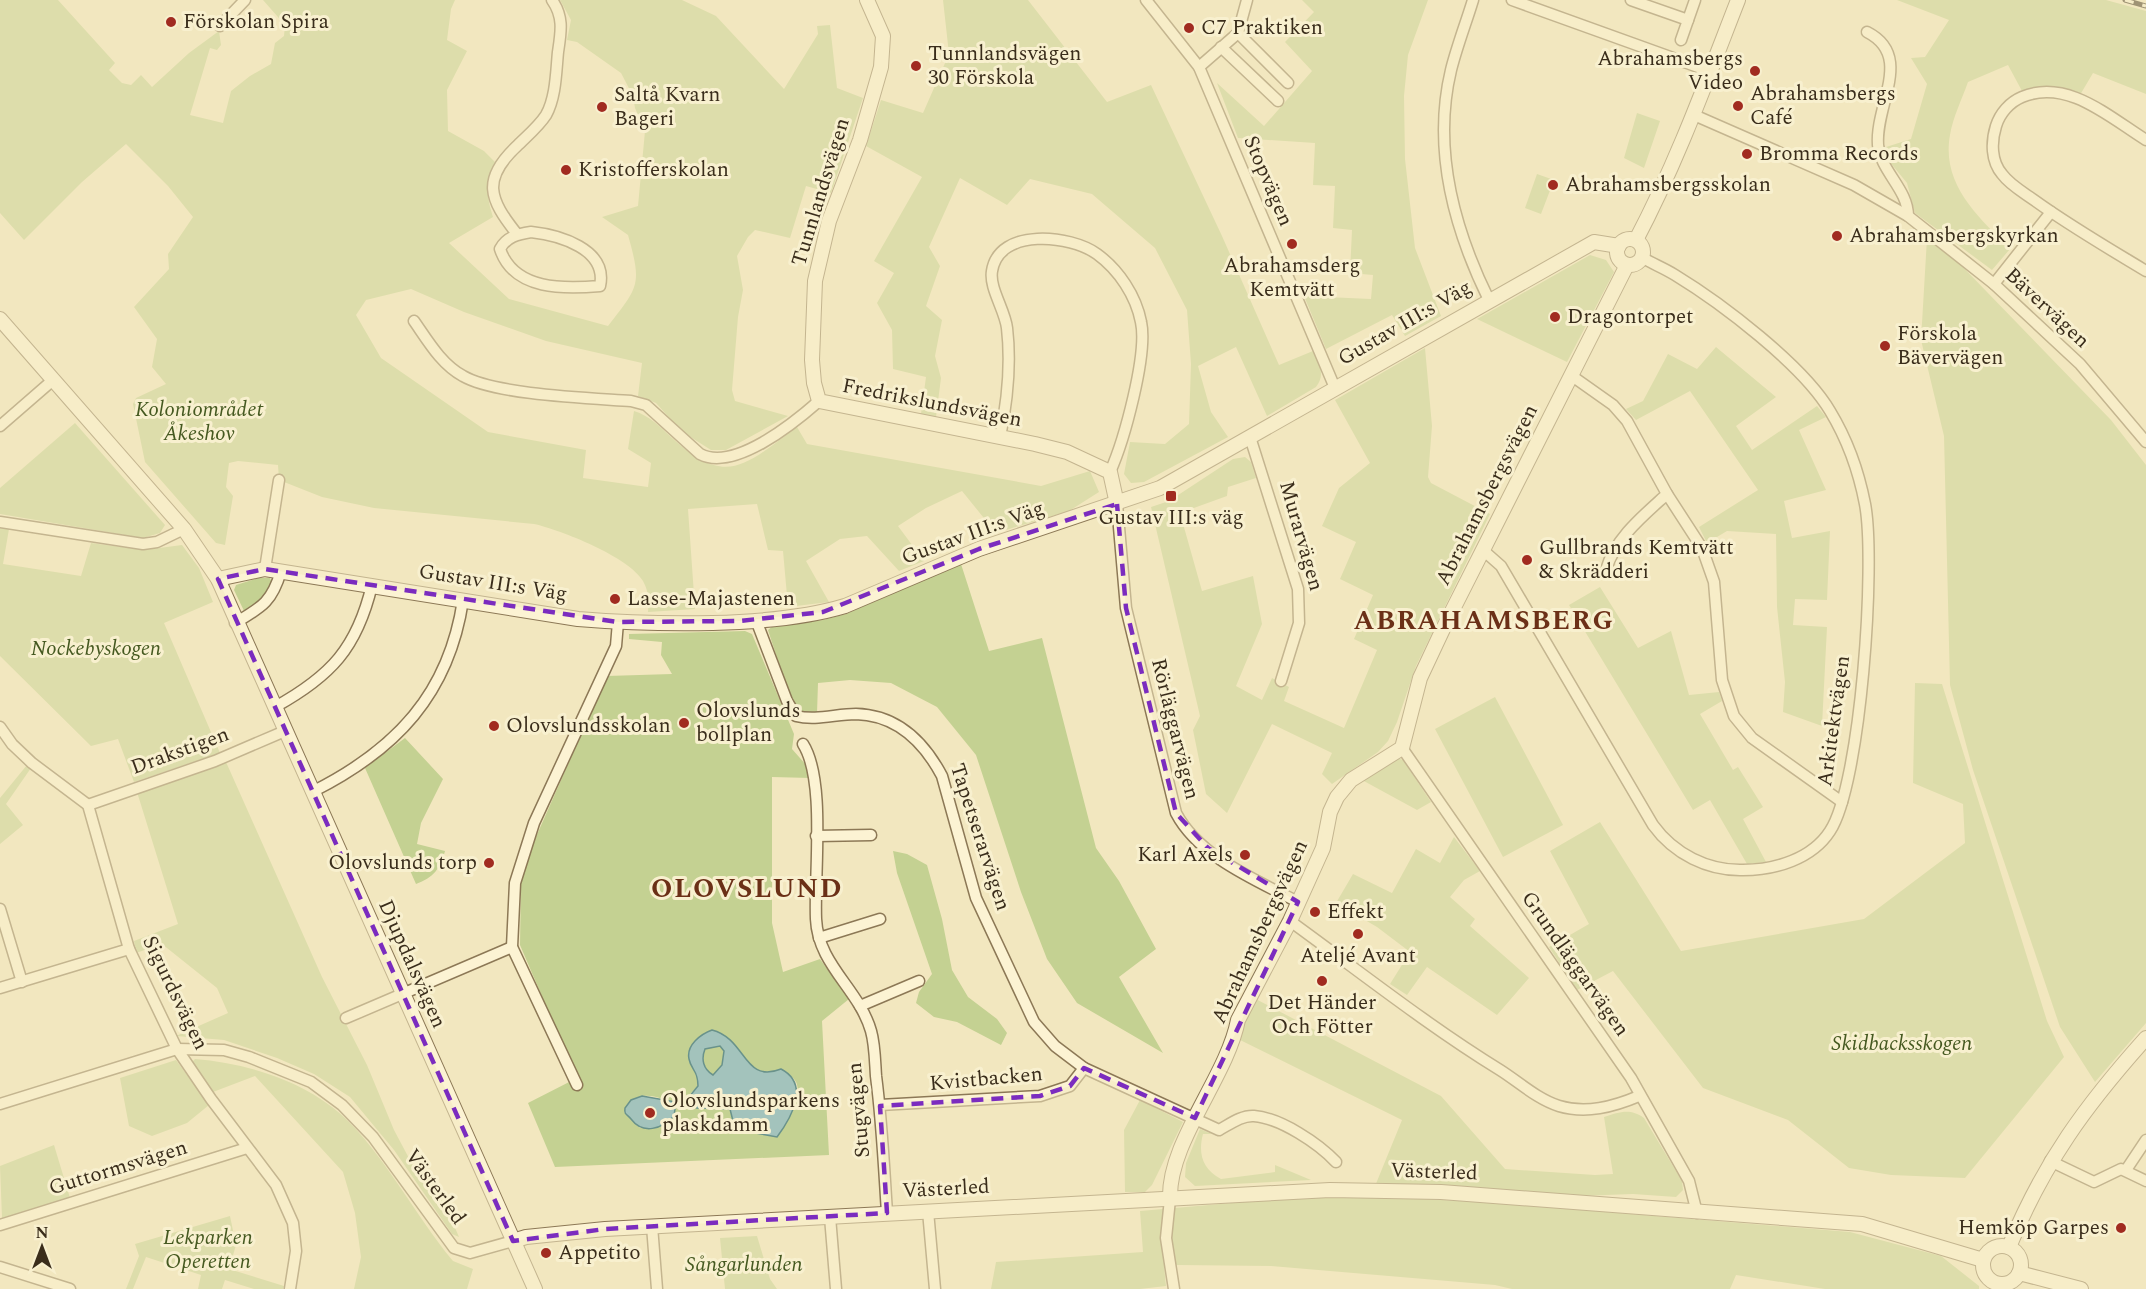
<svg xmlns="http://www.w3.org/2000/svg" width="2146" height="1289" viewBox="0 0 2146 1289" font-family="Spectral,serif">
<rect width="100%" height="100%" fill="#f2e7bf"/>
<g fill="#c4d192" fill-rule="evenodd">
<path d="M0 0H58L115 63 109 70 122 83 131 85 141 75 152 87 189 53 219 31 221 45 217 50 210 48 190 115 223 123 231 91 250 76 271 64 275 43 284 36 285 25 263 0H455L451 9 447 40 467 51 447 90 448 131 484 151 495 162C485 183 486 195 493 217L449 243 509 299 608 326C639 286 642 285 628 235L602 217 638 206 645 131 635 108 633 96 621 73 577 42 567 40 571 20 560 0H682L716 16 784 89 818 34 817 26 830 25 837 88 863 98 831 193 806 186 790 238 755 230 748 237 737 256 743 290 738 317 732 390 735 401 788 416 726 450H711L681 431 656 403 638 396 642 363 546 341 464 312 411 289 366 300 356 315 381 358 488 432 586 450 583 478 648 487 651 463 628 449 634 411C650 416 659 426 671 437 726 488 744 466 797 427L807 444 1041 486 1090 471 1099 492 1069 511 996 533 962 491 926 508 898 526 924 561 899 571 867 536 840 539 806 561 829 602 788 607 783 551 768 550 757 504 688 509 695 609 648 612C649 601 649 592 643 581 629 557 561 530 534 524L374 508 322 497 279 480 278 465 238 461 229 463 226 487 233 496 225 545 216 543 145 462 133 404 136 398 166 384 152 367 157 339 134 307 169 269 168 254 193 217 168 186 126 144 82 182 24 240 0 213Z"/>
<path d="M943 0H1028L1107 102 1151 85 1222 236 1279 365 1313 351C1319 364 1326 374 1316 387L1267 416 1236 347 1198 366 1211 412 1228 437 1144 482 1131 483 1124 474 1130 442 1165 444 1189 424 1191 364 1187 310 1155 248 1092 194 1030 179 1007 205 960 178 929 247 940 266 926 306 942 320 935 356 941 378 936 417 921 414 926 377 893 369 892 330 877 303 894 273 874 261 922 177 866 146 881 100 923 113 949 54Z"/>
<path d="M1302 0H1428L1408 55 1404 96 1405 159 1415 248 1441 316 1405 336 1392 315 1326 349 1304 296 1371 299 1373 275 1350 273 1352 230 1333 228 1335 186 1313 185 1315 143 1238 138 1217 83 1264 126 1312 71 1285 42 1314 12Z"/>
<path d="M1897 0H2106L2146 11V94L2093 73 2080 95 2053 86 2022 91 2008 65 1968 82C1962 99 1953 117 1950 135 1941 185 1979 217 2010 249L1992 270 1915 213 1907 183 1884 155 1883 148 1911 139 1927 84 1911 58 1925 57 1949 20Z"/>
<path d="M1637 113 1660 121 1644 168 1624 158Z"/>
<path d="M1537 174 1554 180 1541 214 1525 208Z"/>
<path d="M1927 238 1956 260 2111 420 2146 465V1023L2095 1082 2060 1027 1973 770 1950 685 1944 436 1921 340Z"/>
<path d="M1590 255 1606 260 1614 272 1567 362 1477 319Z"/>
<path d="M1716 347 1776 397 1736 426 1752 450 1817 406 1826 417 1799 430 1826 490 1784 501 1792 538 1830 531 1827 600 1795 599 1793 625 1827 627 1822 726 1783 712 1785 682 1777 607 1776 534 1727 531 1707 543 1699 527 1758 490 1690 391 1636 420 1626 409 1643 401 1668 354 1697 369Z"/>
<path d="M1425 348 1432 426 1428 477 1431 483 1490 514 1416 666 1397 722 1388 741 1378 752 1332 784 1322 774 1332 753 1272 724 1227 813 1206 794 1193 730 1200 716 1151 507 1169 501 1233 459 1245 457 1251 462 1256 478 1228 487 1227 496 1180 513 1202 591 1253 576 1262 624 1236 686 1262 700 1272 678 1289 687 1284 701 1344 728 1377 650 1354 639 1373 595 1340 579 1356 542 1322 526 1339 488 1370 463 1335 400Z"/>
<path d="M75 423 165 525 160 533 143 538 0 514V488Z"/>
<path d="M0 528 9 529 3 564 81 576 91 543 144 550 182 545 199 568 213 602 164 623 220 753 134 782 118 739 91 746 0 656Z"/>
<path d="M961 564 989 651 1042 638 1096 848 1119 881 1156 949 1119 977 1163 1053 1077 1003 1047 959 1021 892 976 755 937 707 891 683 850 680 818 683 817 713 796 716 768 630 774 625 823 620 846 614Z"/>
<path d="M258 578H270L273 586 268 595 245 613 234 590 236 585Z"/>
<path d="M1600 587 1638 648 1671 631 1689 695 1719 692 1722 701 1700 714 1733 770 1738 767 1763 807 1743 819 1766 862 1747 864 1710 800 1693 810 1569 605Z"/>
<path d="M745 631 752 634 794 734 792 749 807 766 811 778 772 777V923L783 972 820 959 849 999 822 1021 829 1155 555 1167 528 1103 577 1078 520 945 521 883 528 855 607 676 672 674 661 655 662 642 629 639V634ZM712 1030C747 1039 743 1084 781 1069 786 1073 793 1076 796 1082 803 1096 786 1126 777 1137L731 1109 691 1107 686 1098 698 1086V1073L689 1061C692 1046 696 1036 712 1030ZM642 1096C654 1095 668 1099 675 1109L674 1116 653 1128H640L624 1112 631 1100Z"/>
<path d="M1915 683 1942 684 2047 1021 2064 1057 1965 1178 1891 1175 1849 1168 1788 1120 1703 1088 1613 971 1577 990 1549 947 1589 924 1550 851 1600 822 1681 951 1864 919 1965 843 1963 804 1913 783Z"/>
<path d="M1495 697 1563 825 1503 857 1435 729Z"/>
<path d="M405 738 443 779 421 823 417 844 445 851C441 868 433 878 416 884L365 768Z"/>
<path d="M1397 758 1403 760 1431 802 1417 810 1362 780Z"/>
<path d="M226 762 322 977 367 1065 394 1130 419 1177 431 1172 459 1237 452 1234 394 1150 350 1097 314 1074 277 1058 224 1040 176 1036 228 1013 217 988 162 944 136 953 134 941 178 924 137 792Z"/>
<path d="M27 765 31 768 6 804 23 825 0 844V798Z"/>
<path d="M1454 837 1480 871 1464 880 1450 897 1475 919 1470 926 1529 978 1497 1015 1427 967 1407 995 1390 984 1410 952 1377 927 1336 903 1353 874 1392 893 1416 849 1440 863Z"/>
<path d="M893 851 907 854 927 865 942 919 952 970 968 997 997 1019 1007 1033 1001 1045 957 1022 934 1017 916 1003 919 992 932 974 897 873Z"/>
<path d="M1252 997 1441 1096 1505 1169 1595 1175 1613 1174 1604 1117C1620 1112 1630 1108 1644 1118L1682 1181 1683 1190 1676 1197 1633 1194 1523 1198 1373 1191 1402 1120 1234 1037Z"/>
<path d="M720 1046 724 1051 722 1065 713 1075C704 1069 701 1059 705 1049Z"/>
<path d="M195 1059C242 1063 293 1077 332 1107 377 1141 415 1216 453 1261L473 1269 467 1289H354L361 1257 355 1213 343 1172 255 1076 213 1092 191 1063Z"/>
<path d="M176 1060 209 1105 187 1123 152 1136 129 1126 120 1078Z"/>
<path d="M1140 1100 1183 1122 1152 1185 1145 1192H1125L1124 1130Z"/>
<path d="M1200 1129 1212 1134H1203C1198 1153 1202 1169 1221 1179L1275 1172V1165L1311 1180 1195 1186 1185 1177 1186 1163Z"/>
<path d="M54 1145 70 1198 2 1218 0 1166Z"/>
<path d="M1336 1194 1496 1203 1850 1232 1941 1256 1979 1286V1289H1825L1736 1275 1730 1289H1512L1495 1285 1271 1266 1177 1265 1164 1266 1166 1286 1140 1289H991L996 1262 1143 1252 1140 1211Z"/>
<path d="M230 1216 236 1245 229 1269 284 1286 283 1289H254L225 1280 222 1289H198L201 1275 146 1257 133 1289H126L139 1256 135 1244Z"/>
<path d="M757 1236 770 1279 777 1289H725L720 1238Z"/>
</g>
<g fill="#a3c3bc" stroke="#69928b" stroke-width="1.5" fill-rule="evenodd">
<path d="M712 1030C747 1039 743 1084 781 1069 810 1084 792 1117 777 1137L750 1132 733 1121 730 1109 697 1108 684 1103 698 1086C698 1070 691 1070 689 1059 686 1045 701 1034 712 1030ZM720 1046 724 1051 722 1065 713 1075C703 1069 701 1059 705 1049Z"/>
<path d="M642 1096 676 1102 674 1116C662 1129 643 1135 631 1119 627 1114 624 1115 625 1108L631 1100Z"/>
</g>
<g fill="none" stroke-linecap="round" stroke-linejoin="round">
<defs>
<g id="minor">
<path d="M1146 0 1199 67 1335 388"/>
<path d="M1473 0C1466 23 1457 46 1451 70 1432 149 1454 229 1489 300"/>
<path d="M1512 0 1712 72"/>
<path d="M1631 0 1688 20 1681 40"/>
<path d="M1688 20 1695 0"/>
<path d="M220 26 245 0"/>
<path d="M1867 32C1914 56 1875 104 1878 145 1881 172 1908 189 1908 216"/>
<path d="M1238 33 1288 83"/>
<path d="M1221 47 1278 101"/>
<path d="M1199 67 1238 33 1247 0"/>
<path d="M1694 115 1854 185 1908 216 1994 284 2080 364 2146 442"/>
<path d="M2146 140C2109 117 2067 78 2022 97 2010 102 2000 113 1996 126 1991 142 1991 161 2002 174 2010 185 2023 192 2034 200 2070 226 2108 248 2146 271"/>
<path d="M531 232C559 235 608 249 600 286 565 289 514 291 500 249 506 237 518 234 531 232Z"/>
<path d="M517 234C489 199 481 179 518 145 527 136 539 126 546 115 556 97 556 72 558 52 561 32 564 17 552 0"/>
<path d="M1994 284 2051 212"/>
<path d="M414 321C428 341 441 364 463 376 496 395 590 398 631 401L646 405 700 454C734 472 794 423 819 401"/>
<path d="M1572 376 1613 405 1627 421 1667 494 1702 548 1714 582 1722 680 1734 716 1752 738 1842 802"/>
<path d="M0 426 53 380"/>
<path d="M1000 437C1007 403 1011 362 1007 328 1005 310 989 288 992 271 999 227 1071 235 1097 254 1119 270 1136 296 1141 322 1148 354 1124 441 1110 472"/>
<path d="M1250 437 1298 589 1299 623 1281 681"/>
<path d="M1117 504 1126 608 1176 813C1199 857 1256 880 1298 902"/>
<path d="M0 522 143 544 157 542 184 529"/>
<path d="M1484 551 1501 566 1653 825C1674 854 1708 871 1743 870 1775 870 1812 859 1830 831 1861 784 1876 562 1865 504 1859 473 1847 439 1830 411 1803 365 1721 303 1675 275 1664 268 1653 264 1643 258"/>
<path d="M265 569 279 480"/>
<path d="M1606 570C1615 538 1644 515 1667 494"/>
<path d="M756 620 787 701 796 716C816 721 836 714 856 714 897 715 924 742 942 776L976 898 1034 1022 1055 1046 1084 1068 1219 1130C1230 1124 1242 1115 1254 1116 1281 1118 1319 1144 1336 1162"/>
<path d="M235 623C262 607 272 602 281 571"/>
<path d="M275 707C331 676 357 648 372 585"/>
<path d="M0 727 12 744 32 763 88 805 129 949 177 1049 211 1099 276 1185 293 1223 296 1251 290 1289"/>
<path d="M803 744C826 780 814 873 816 919 818 965 859 989 871 1031 875 1045 875 1062 876 1076 882 1122 884 1167 887 1213"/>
<path d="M1402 748 1631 1078 1689 1181 1697 1213"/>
<path d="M312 792C396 750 449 694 463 600"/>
<path d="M88 805 215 761 285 731"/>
<path d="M816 836 871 835"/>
<path d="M0 909 22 982"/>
<path d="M1290 921C1359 971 1427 1025 1500 1070 1519 1082 1537 1099 1559 1106 1586 1114 1613 1107 1639 1096"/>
<path d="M819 938 880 919"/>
<path d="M0 988 129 949"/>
<path d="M860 1006 919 981"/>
<path d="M346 1018 512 947"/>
<path d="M577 1085 512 947 515 883 534 823 616 646 618 622"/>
<path d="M0 1104 177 1049 224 1050 249 1057 311 1082 342 1105 373 1137 454 1248 470 1253 513 1241"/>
<path d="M880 1105 1040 1096 1070 1086 1084 1068"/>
<path d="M2050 1161 2094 1182 2121 1169 2146 1181"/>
<path d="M2126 1170 2146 1140"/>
<path d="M1170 1199 1166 1238 1174 1289"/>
<path d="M928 1211 935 1289"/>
<path d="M830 1217 836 1289"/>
<path d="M0 1225 247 1148"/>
<path d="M652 1226 657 1289"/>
<path d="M0 1267 70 1289"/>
</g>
<g id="tertiary">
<path d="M867 0 883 36 881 67 860 140 829 221 815 281 812 360 814 383 819 401 1035 444 1067 452 1110 472 1117 504"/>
<circle cx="1630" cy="252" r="13"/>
<path d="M1636 240C1677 162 1706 82 1738 0"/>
<path d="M0 319 184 529 218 579 535 1289"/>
<path d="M218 579 265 569 578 619C654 625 772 628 845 606L979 549 1160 488 1594 242 1619 246"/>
<path d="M1170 1199C1168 1142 1227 1077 1238 1020L1290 921 1323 848 1330 812 1337 797 1351 780 1402 748 1420 678 1443 629 1627 265"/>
<path d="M513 1241 526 1237 605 1229 1330 1190 1441 1192 1862 1224 1983 1260"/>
<circle cx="2002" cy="1265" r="19"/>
<path d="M2009 1247C2044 1162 2086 1105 2146 1038"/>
<path d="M2019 1273 2081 1289"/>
</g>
</defs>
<use href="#minor" stroke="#8c7856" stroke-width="13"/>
<use href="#tertiary" stroke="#8c7856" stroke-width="16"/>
<use href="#minor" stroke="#fcf3d3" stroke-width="10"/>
<use href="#tertiary" stroke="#fcf3d3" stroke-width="14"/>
<defs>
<path id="rail" d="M2125 0 2146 6"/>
</defs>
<use href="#rail" stroke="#3a2d1b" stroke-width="5"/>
<use href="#rail" stroke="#f8f0cf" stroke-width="3" stroke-dasharray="9" stroke-linecap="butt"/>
</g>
<path d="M0 0H2146V1289H0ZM1117 504 1126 608 1176 813 1208 848 1298 902 1195 1118 1084 1068 1070 1086 1040 1096 880 1106 887 1213 605 1229 513 1241 218 579 265 569 618 622 739 621 823 612 979 549Z" fill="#f2e7bf" fill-opacity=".55" fill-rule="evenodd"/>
<path fill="none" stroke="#7b2cbf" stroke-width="4.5" stroke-dasharray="12 8" stroke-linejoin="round" d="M1117 504 1126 608 1176 813 1208 848 1298 902 1195 1118 1084 1068 1070 1086 1040 1096 880 1106 887 1213 605 1229 513 1241 218 579 265 569 618 622 739 621 823 612 979 549Z"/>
<g fill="#a12b20" stroke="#f8f0cf" stroke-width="2">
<circle cx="171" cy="22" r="6"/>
<circle cx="1189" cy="28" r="6"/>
<circle cx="916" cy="66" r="6"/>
<circle cx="1755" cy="71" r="6"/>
<circle cx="1738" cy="106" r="6"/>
<circle cx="602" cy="107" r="6"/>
<circle cx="1747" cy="154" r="6"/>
<circle cx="566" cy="170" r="6"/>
<circle cx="1553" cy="185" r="6"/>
<circle cx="1837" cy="236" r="6"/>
<circle cx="1292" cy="244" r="6"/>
<circle cx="1555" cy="317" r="6"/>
<circle cx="1885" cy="346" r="6"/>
<rect x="1165" y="490" width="12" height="12" rx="3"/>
<circle cx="1527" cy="560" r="6"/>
<circle cx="615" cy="599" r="6"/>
<circle cx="684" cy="723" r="6"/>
<circle cx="494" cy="726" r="6"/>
<circle cx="1245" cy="855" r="6"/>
<circle cx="489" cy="863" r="6"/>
<circle cx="1315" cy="912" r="6"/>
<circle cx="1358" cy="934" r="6"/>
<circle cx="1322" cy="981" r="6"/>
<circle cx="650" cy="1113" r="6"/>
<circle cx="2121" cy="1228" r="6"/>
<circle cx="546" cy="1253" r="6"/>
</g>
<g text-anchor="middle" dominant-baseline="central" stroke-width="6" stroke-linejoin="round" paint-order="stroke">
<g font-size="21" fill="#3a2d1b" stroke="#f8f0cf" text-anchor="start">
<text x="183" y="22">Förskolan Spira</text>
<text x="1201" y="28">C7 Praktiken</text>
<text x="928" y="54">Tunnlandsvägen<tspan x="928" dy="24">30 Förskola</tspan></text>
<text x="1743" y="59" text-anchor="end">Abrahamsbergs<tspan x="1743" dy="24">Video</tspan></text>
<text x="1750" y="94">Abrahamsbergs<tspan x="1750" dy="24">Café</tspan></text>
<text x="614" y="95">Saltå Kvarn<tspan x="614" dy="24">Bageri</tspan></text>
<text x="1759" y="154">Bromma Records</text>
<text x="578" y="170">Kristofferskolan</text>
<text x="1565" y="185">Abrahamsbergsskolan</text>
<text x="1849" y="236">Abrahamsbergskyrkan</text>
<text x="1292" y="266" text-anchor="middle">Abrahamsderg<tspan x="1292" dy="24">Kemtvätt</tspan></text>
<text x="1567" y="317">Dragontorpet</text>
<text x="1897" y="334">Förskola<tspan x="1897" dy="24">Bävervägen</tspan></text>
<text x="1171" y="518" text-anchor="middle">Gustav III:s väg</text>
<text x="1539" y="548">Gullbrands Kemtvätt<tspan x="1539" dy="24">&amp; Skrädderi</tspan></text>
<text x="627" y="599">Lasse-Majastenen</text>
<text x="696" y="711">Olovslunds<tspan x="696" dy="24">bollplan</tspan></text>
<text x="506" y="726">Olovslundsskolan</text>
<text x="1233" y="855" text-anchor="end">Karl Axels</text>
<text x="477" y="863" text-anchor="end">Olovslunds torp</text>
<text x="1327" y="912">Effekt</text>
<text x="1358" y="956" text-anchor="middle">Ateljé Avant</text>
<text x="1322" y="1003" text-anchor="middle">Det Händer<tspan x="1322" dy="24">Och Fötter</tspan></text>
<text x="662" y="1101">Olovslundsparkens<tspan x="662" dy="24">plaskdamm</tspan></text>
<text x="2109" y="1228" text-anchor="end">Hemköp Garpes</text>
<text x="558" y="1253">Appetito</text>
</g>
<g font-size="21" fill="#3a2d1b" stroke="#f8f0cf">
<text transform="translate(1268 181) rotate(67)">Stopvägen</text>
<text transform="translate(821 192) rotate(-73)">Tunnlandsvägen</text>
<text transform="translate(2047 308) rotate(43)">Bävervägen</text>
<text transform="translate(1405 323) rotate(-30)">Gustav III:s Väg</text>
<text transform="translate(932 403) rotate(11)">Fredrikslundsvägen</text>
<text transform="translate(1487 495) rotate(-63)">Abrahamsbergsvägen</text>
<text transform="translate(973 533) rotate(-20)">Gustav III:s Väg</text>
<text transform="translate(1301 536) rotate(74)">Murarvägen</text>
<text transform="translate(493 583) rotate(9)">Gustav III:s Väg</text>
<text transform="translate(1834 721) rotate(-82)">Arkitektvägen</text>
<text transform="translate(1175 729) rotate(76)">Rörläggarvägen</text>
<text transform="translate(180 751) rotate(-20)">Drakstigen</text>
<text transform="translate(980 837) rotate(72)">Tapetserarvägen</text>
<text transform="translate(1260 932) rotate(-65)">Abrahamsbergsvägen</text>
<text transform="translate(412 964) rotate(66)">Djupdalsvägen</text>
<text transform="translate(1575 964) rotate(55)">Grundläggarvägen</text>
<text transform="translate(175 993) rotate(64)">Sigurdsvägen</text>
<text transform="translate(986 1079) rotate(-5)">Kvistbacken</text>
<text transform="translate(859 1110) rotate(-95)">Stugvägen</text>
<text transform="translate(118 1168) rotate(-17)">Guttormsvägen</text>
<text transform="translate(1434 1172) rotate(2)">Västerled</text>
<text transform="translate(435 1187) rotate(54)">Västerled</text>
<text transform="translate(946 1189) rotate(-3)">Västerled</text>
</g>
<g font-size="21" font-style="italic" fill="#455920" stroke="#f8f0cf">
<text x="199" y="410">Koloniområdet<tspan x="199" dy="24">Åkeshov</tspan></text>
<text x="96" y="649">Nockebyskogen</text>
<text x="1902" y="1044">Skidbacksskogen</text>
<text x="208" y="1238">Lekparken<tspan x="208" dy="24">Operetten</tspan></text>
<text x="744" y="1265">Sångarlunden</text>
</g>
<g font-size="27" font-weight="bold" letter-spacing="1.5" fill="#6b3017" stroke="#f8f0cf">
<text x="1484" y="621">ABRAHAMSBERG</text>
<text x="747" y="889">OLOVSLUND</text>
</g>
</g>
<g transform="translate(42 1247)" stroke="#f8f0cf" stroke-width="4.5" paint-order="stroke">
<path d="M0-4.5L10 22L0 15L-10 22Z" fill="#3a2d1b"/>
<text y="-9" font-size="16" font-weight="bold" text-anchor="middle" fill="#3a2d1b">N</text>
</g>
</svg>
